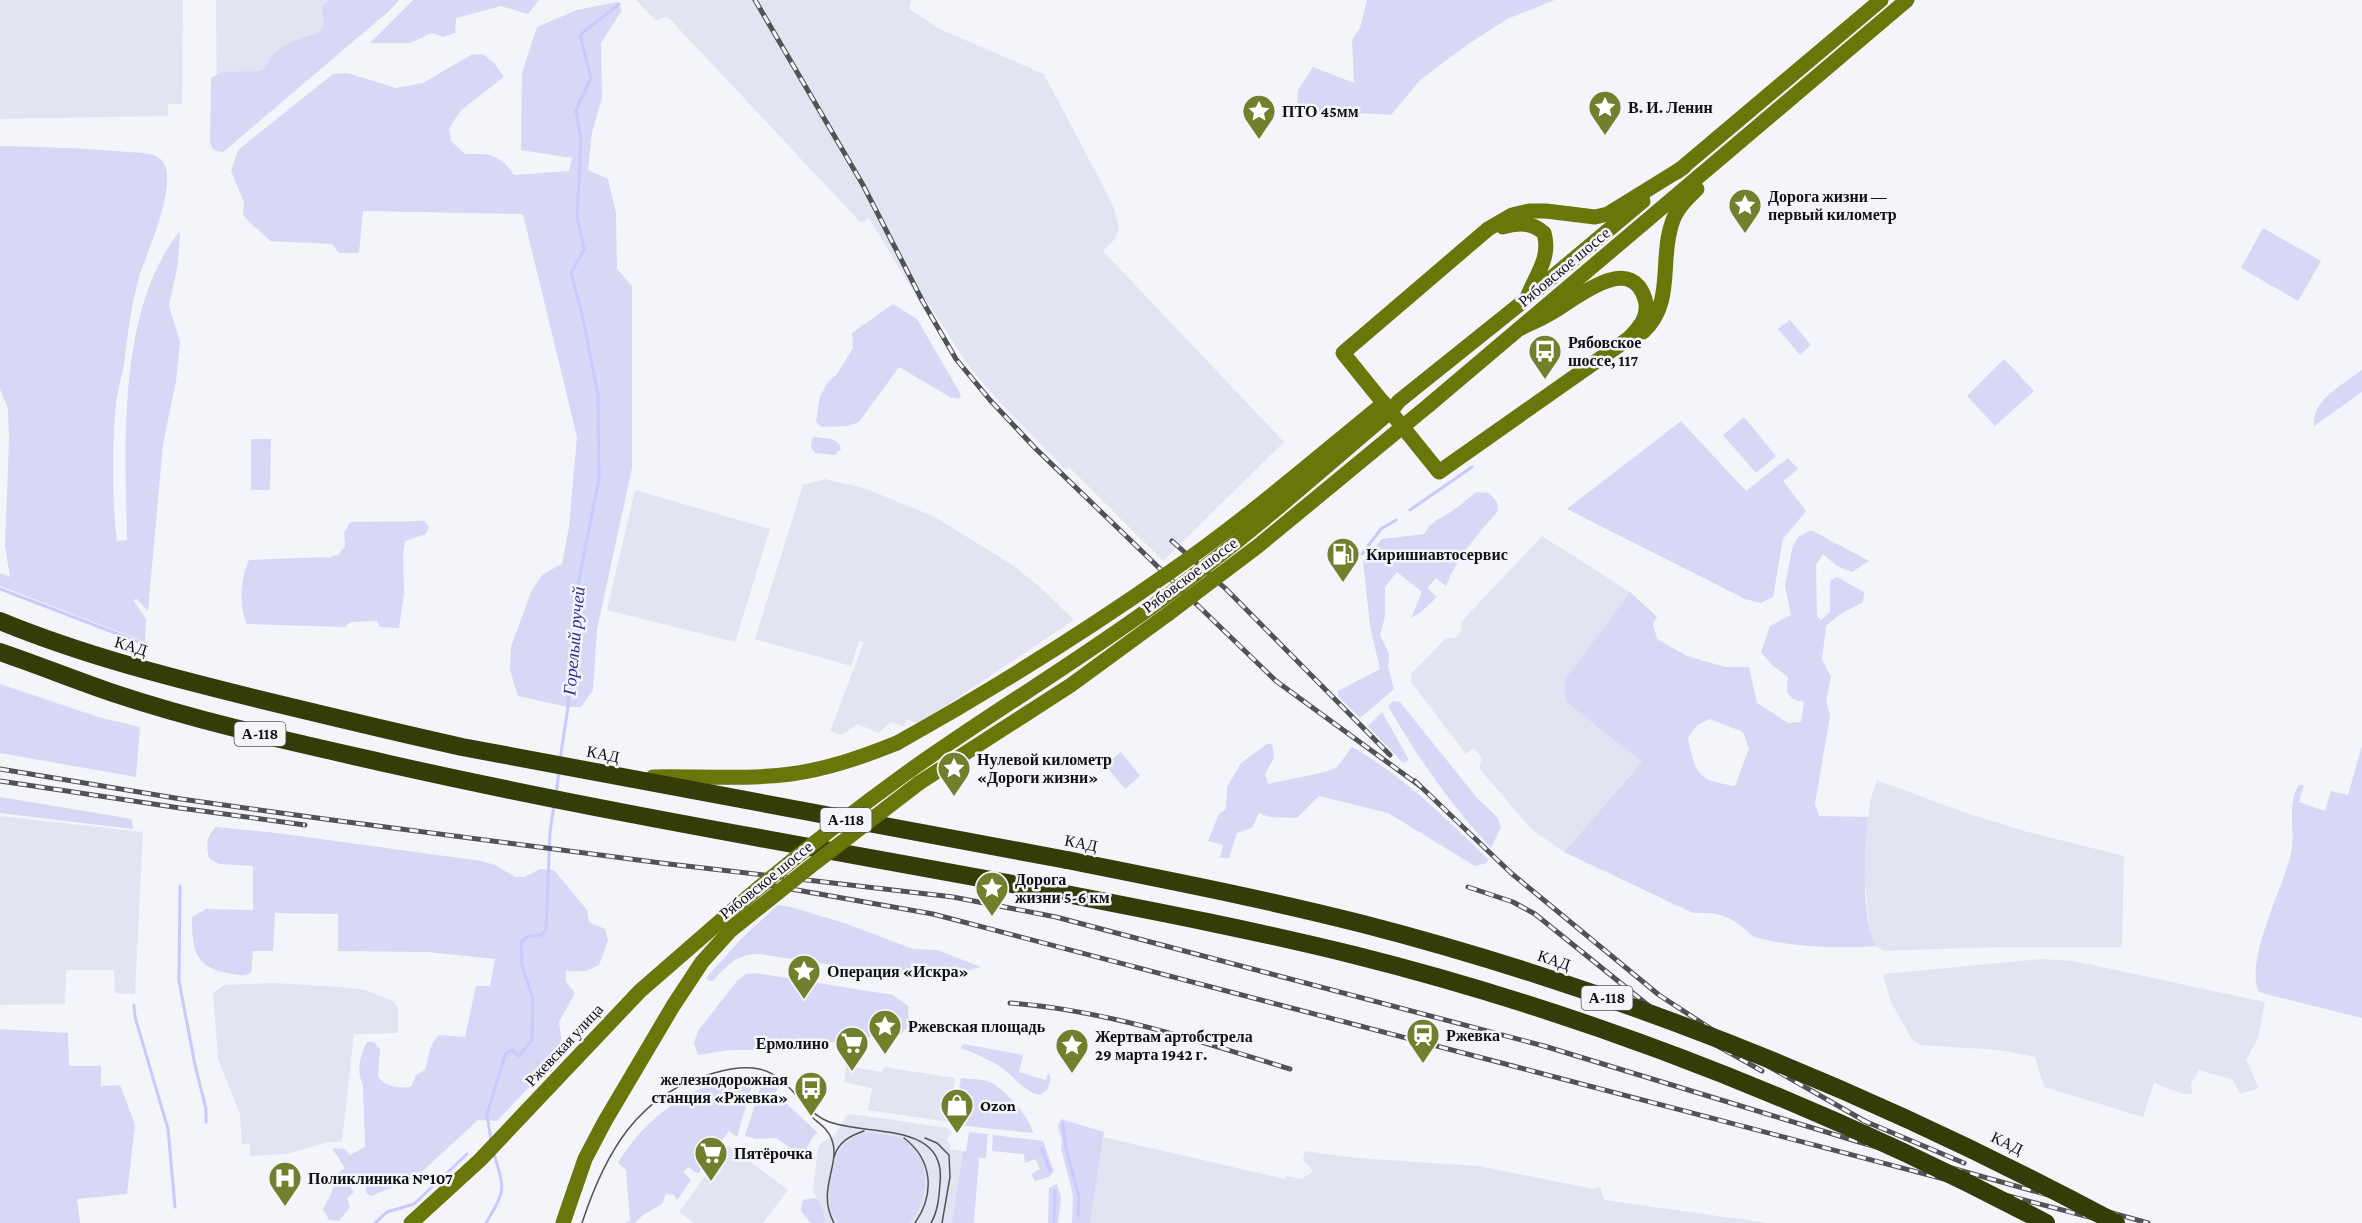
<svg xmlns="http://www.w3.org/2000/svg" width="2362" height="1223" viewBox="0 0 2362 1223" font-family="'Crimson Pro',serif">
<rect width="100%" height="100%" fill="#f4f4fb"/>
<g fill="#e3e4f1">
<path d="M0 0H183L182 104H168V116L0 119Z"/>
<path d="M216 0H375L217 126Z"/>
<path d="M636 0H911L909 9 942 30 1044 74 1114 207 1119 229 1114 240 1103 251 1284 442 1163 561 1069 467 1066 470 992 394 964 359 926 300 920 303 869 218 861 223 667 16 656 21Z"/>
<path d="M825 479 864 488 933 516 1011 564 1040 587 1074 620 918 724 907 719 904 726 890 722 879 733 858 724 841 735 830 731 864 642 859 641 851 666 755 639 803 485Z"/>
<path d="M635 490 770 529 735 642 607 610Z"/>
<path d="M1542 536 1630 592 1564 680 1566 702 1642 762 1564 852 1531 829 1479 768 1482 758 1474 748 1466 754 1411 682V674L1446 638H1455L1462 630 1461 622Z"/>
<path d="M1877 780 1963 812 2024 831 2124 856 2122 947H2000L1884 951 1876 946 1870 937 1864 870 1865 837 1871 798Z"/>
<path d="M0 816 143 832 135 994 115 993 114 970H66L65 1004 0 1005Z"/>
<path d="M2041 959 2074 961 2265 1002 2258 1038 2246 1060 2259 1088 2240 1094 2233 1080 2199 1070 2191 1084 2192 1094H2183L2154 1083 2143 1117 2044 1087 2035 1057 1999 1050 1920 1045 1912 1039 1891 1002 1883 974Z"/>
<path d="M273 983 342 987 365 990 393 1001 398 1008V1033L354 1034 342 1142H328L286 1154 250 1156V1144H242L240 1114 218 1059 213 993 224 985Z"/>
<path d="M846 1066 882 1072 884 1067 955 1078 949 1122 868 1110 872 1088 844 1082Z"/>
<path d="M852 1114 947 1128 950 1131 952 1134 948 1136 947 1141 951 1145 950 1149 963 1151 952 1223H827L813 1190 818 1148 823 1141 831 1138 837 1132 847 1115Z"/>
<path d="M1103 1137 1285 1179 1286 1176 1302 1179 1313 1171 1303 1160 1305 1151 1357 1158 1479 1166 1594 1189 1600 1186 1604 1200 1768 1223H1090Z"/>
<path d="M728 1145 788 1190 763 1223H694L679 1212Z"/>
</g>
<g fill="#d6d8f5" fill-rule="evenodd">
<path d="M329 0H399L389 11 223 152C214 151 212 150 210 141L211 78 222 72 261 71C268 66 268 61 272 56 284 42 302 38 319 33L324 24 322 6Z"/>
<path d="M413 0H539L528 14 501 6 456 18 455 33 443 37 432 33 410 43H370Z"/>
<path d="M1367 0H1555L1507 19 1464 47 1420 80 1391 115 1297 109 1298 90 1313 67 1354 83 1352 40 1360 28Z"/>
<path d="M617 2 622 10 601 43 602 98 592 132 588 170 608 179 616 213 617 269 632 286V468L597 629 593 690 581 707H568L518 696 510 670 511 647 531 592 543 574 562 564 569 527 577 437 523 214 363 211 359 253H339L332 244 270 241C261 231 250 225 243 214L244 202 231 171 238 150 333 74 347 73 396 88 423 83 471 55 483 54 494 63 504 77 461 110 449 128 451 141 465 154C490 154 499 153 514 175L569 171 572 158 521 150 522 73 537 27 577 10Z"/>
<path d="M0 146C43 147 85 148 128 152 138 153 151 152 159 158 183 173 147 253 140 274 131 304 128 333 124 364 122 378 117 391 116 405 112 444 112 503 117 541L127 540C125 445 117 309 180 231L178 263 169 306 180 342 176 381 163 444 148 611 137 599 133 600 146 619 145 642 0 586V573L10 577 5 546 9 438 8 408 0 389Z"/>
<path d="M2263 228 2321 261 2298 301 2241 268Z"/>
<path d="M893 304 917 319 961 395 959 399 950 397 899 367 859 422 848 426 822 427 816 422 820 396 828 382 837 374 853 348 852 333Z"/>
<path d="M1790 320 1811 345 1800 355 1778 329Z"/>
<path d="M2004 359 2034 391 1995 426 1967 396Z"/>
<path d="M2362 370V392L2314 426C2311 400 2344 384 2362 370Z"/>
<path d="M1744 417 1776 456 1756 473 1723 435Z"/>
<path d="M1681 421 1746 491 1788 458 1798 469 1783 481 1806 511 1783 539 1773 597 1761 603 1745 599 1567 509Z"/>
<path d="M815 437C827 439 838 437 841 449L835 455 815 453 811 447 812 439Z"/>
<path d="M251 439H271L270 490H251Z"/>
<path d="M1477 492 1489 493 1497 502 1498 511C1478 534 1457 557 1446 586L1436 578 1427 588 1437 597 1421 612 1411 618 1422 592 1397 572 1385 587V616L1380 635 1389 654 1388 666 1394 689 1360 718 1338 696V691L1380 669 1370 626 1363 560 1382 539 1424 534C1434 517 1444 518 1458 507 1465 502 1470 496 1477 492Z"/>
<path d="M425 521 429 527 426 534 405 541 403 553 404 593 399 628 380 627 377 621 350 622 345 627 247 624C238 605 241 578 249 560L325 557 329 558 339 554 345 546 344 533 350 522Z"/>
<path d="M1811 530 1869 561 1852 572 1837 566 1823 554 1816 565 1817 616 1821 620 1830 612V581L1837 577 1864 592 1863 602 1839 615 1826 626 1822 659 1831 677 1826 701 1830 716 1815 804 1819 816 1868 817C1864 847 1861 922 1876 946 1841 949 1788 947 1755 937 1749 935 1746 929 1741 926 1727 914 1710 912 1693 913L1564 852 1642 762 1566 702 1564 680 1630 592 1657 617 1653 624 1657 639 1687 656 1725 667H1749L1757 703 1788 723 1801 722 1804 702 1793 699 1787 692 1788 677 1772 665 1761 652 1770 626 1791 615 1785 586 1792 549 1798 537ZM1710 719 1743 732 1749 749 1735 786C1696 780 1696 774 1688 738L1697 725Z"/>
<path d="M0 684 98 717 140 727 136 777 0 753Z"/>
<path d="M1393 701 1400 702 1477 798 1498 818 1501 827 1491 848C1451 805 1418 758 1388 706Z"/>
<path d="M1382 712 1409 760 1403 763 1368 726Z"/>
<path d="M1267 744H1272L1274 758 1265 774 1268 784 1325 772 1337 767 1352 747C1403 775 1446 819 1488 859L1487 863 1475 866 1388 813 1319 796 1297 818 1270 817 1259 813 1252 828 1237 833 1229 858H1220L1223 845 1208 841 1219 814 1226 809 1227 787 1241 763Z"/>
<path d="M2362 746V1018L2266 994 2258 991C2246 955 2283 890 2291 853 2296 832 2286 804 2299 785H2304L2299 802 2325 811 2331 791 2348 795Z"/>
<path d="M1121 752 1140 776 1125 789 1105 765Z"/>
<path d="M0 797 132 819 133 829 0 813Z"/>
<path d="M216 827 277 833 481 861 495 865 515 877H524L540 869 554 870 587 910 589 922 605 929 608 941 599 965 586 971H566V982L575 993 559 1022 562 1045 548 1067 497 1121 478 1120 415 1178 371 1196 366 1193V1186L358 1179 350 1187 354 1192 347 1198 350 1207 339 1221 329 1220 323 1209 331 1194 337 1174 345 1168 332 1148 345 1149 350 1155 365 1147 363 1085C356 1071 360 1056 367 1042H374L380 1050 378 1077C388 1088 397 1088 411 1087L416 1075 425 1070C429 1057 429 1044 439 1035L465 1037 476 986H490L495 959 428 952 338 951V914L275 913 273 951H253L251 973C243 977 236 975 228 973 194 968 192 947 192 917L206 909 253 910V866L219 864 209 858C206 845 206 837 216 827Z"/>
<path d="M778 905 791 907 847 924 913 949 937 950 981 967 934 980 759 954C737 954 727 965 713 981H709L706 978 743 937Z"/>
<path d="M755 973 893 995 908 1006 909 1025 900 1035 855 1038 789 1050H730L698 1055 694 1043 698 1031 737 981 746 974Z"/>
<path d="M0 1029 68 1033 69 1066H101V1086L120 1085 135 1125 127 1194 77 1199 80 1223H0Z"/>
<path d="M963 1044 1023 1055 1019 1072 1046 1080 1048 1073 1051 1078 1047 1090 1040 1095C1024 1092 1013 1076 1001 1067 988 1059 975 1053 961 1048Z"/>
<path d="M744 1076 754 1078 737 1137 729 1131 698 1174 688 1167 683 1172 691 1180 677 1200 674 1195 666 1194 662 1204 643 1215 635 1223H625L630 1220 626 1170 618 1163C646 1116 691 1085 744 1076Z"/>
<path d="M961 1078C970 1079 982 1079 990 1082 1005 1089 1030 1118 1033 1133L957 1125 954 1121Z"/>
<path d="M763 1079 778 1089 775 1093 818 1133 814 1135 802 1156 776 1138 756 1139 745 1136Z"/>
<path d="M1061 1119 1104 1132 1090 1223H1072L1073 1195 1061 1148 1062 1140 1058 1126Z"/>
<path d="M969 1132 988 1134 986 1158H979L974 1223H952L963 1151H966Z"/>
<path d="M867 1133C879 1134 894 1134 904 1140 934 1157 929 1200 910 1223H838C835 1218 831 1212 830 1206 828 1189 832 1160 843 1146 849 1138 858 1135 867 1133Z"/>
<path d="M993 1135 1043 1141 1054 1171 1049 1177 1035 1181 1031 1174 1040 1169 1035 1159 1025 1163 1024 1154 992 1151Z"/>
<path d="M1057 1184 1061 1198 1058 1223H1048L1049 1188Z"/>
<path d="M815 1198 821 1204 826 1223H811L801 1211 803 1200Z"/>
</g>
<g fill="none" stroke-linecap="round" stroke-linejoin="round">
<g stroke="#c8cafe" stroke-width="3">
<path d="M1410 510 1472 467"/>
<path d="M1362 554 1381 529 1396 520"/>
<path d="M0 589 144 644"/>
<path d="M560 760 568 707 573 610 599 479 598 395 582 314 571 273 584 249 577 217 581 140 576 110 591 78 580 35 619 4"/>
<path d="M556 793 559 772"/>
<path d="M180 886 179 981 195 1065 206 1109V1122"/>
<path d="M134 1005 135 1017 168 1129 175 1207"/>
<path d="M1063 1124 1066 1148 1079 1197 1078 1216"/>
<path d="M491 1141 487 1114 505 1055 512 1050 519 1056 532 1040 533 999 522 965 521 942 528 936 541 935 546 929 550 832 554 805"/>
<path d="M1042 1149 1050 1171"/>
<path d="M375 1223 387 1212 414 1204 467 1154"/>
<path d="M486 1223C506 1189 505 1191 494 1154"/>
<path d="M1054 1223 1055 1191"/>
</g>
<g stroke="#69770a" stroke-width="15">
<path d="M1677 172 1881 0"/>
<path d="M1503 227C1518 222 1532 222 1544 233 1551 256 1537 274 1528 295"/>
<path d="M1519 329C1531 323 1544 318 1556 310 1576 298 1631 252 1645 299 1650 316 1639 328 1628 339L1439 472 1343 353 1488 229 1512 215 1529 211H1546L1595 217 1608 214 1684 167"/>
<path d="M1643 332C1675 303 1659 260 1672 223 1676 209 1687 199 1697 189"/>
<path d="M1429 405 1907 0"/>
<path d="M1391 411 1399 401 1525 300 1643 201"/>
<path d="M653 777C698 776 746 780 791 774 828 769 862 757 897 743"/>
<path d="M919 783 1071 685 1168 614"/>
<path d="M411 1223 480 1160 640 991 748 897"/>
<path d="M563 1223 575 1188"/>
</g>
<g stroke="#343c08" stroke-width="18">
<path d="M0 621C85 656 173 678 262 700 328 716 395 732 462 747L1067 860"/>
<path d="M0 652C38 665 75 680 113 693 203 723 297 743 389 764 611 814 837 851 1061 893"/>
</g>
<g stroke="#525256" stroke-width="1.5">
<path d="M813 1118C820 1124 829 1130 832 1140 841 1165 816 1190 834 1223"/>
<path d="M904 1138C933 1160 935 1194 915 1223"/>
<path d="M925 1138 937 1143 949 1155 950 1177 942 1223"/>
<path d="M834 1157C839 1141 850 1136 864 1131"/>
<path d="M582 1223C605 1153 638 1093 714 1073 728 1069 745 1066 759 1069 789 1075 801 1110 827 1121 865 1137 947 1120 940 1183 939 1197 938 1211 931 1223"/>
</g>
<defs>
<g id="rail">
<path d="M755 0 863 185 923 302 956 359 990 400 1035 448 1276 681 1420 786"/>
<path d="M1172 541 1226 589 1390 755"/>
<path d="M0 769 181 799 332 820 669 864 953 897 1056 917 1544 1046 1859 1142 2148 1223"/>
<path d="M0 781 180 808 305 825"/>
<path d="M1415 781 1511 873 1659 995 1768 1066 1870 1124"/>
<path d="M757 883 933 914 2112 1223"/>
<path d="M1468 887 1513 902 1535 914 1654 1010 1762 1071"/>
<path d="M1010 1003C1105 1010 1199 1041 1290 1069"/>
<path d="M1862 1120 1964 1163"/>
</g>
</defs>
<use href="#rail" stroke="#525256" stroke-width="5"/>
<use href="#rail" stroke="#f4f4fb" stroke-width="3" stroke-dasharray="9" stroke-linecap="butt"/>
<g stroke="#69770a" stroke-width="15">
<path d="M1168 614 1258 546 1429 405"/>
<path d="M897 743C990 691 1083 633 1170 572 1245 520 1314 460 1384 403"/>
<path d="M748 897C799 854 851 813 905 774 986 716 1072 665 1153 606 1236 546 1313 478 1391 411"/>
<path d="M575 1188 585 1159 605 1121 673 1006 702 962 730 931 811 866 919 783"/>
</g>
<g stroke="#343c08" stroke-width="18">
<path d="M1067 860C1166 880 1265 899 1363 924 1626 992 1877 1095 2116 1223"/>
<path d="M1061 893C1159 912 1257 931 1354 955 1594 1015 1827 1108 2046 1223"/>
</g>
</g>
<defs>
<symbol id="sight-pin" viewBox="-11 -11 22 30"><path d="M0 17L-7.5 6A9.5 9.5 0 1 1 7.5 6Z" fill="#72802d" stroke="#f4f4fb"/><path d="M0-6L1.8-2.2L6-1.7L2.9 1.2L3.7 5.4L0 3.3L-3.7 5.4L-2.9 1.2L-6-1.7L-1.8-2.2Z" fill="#fff"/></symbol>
<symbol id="bus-pin" viewBox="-11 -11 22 30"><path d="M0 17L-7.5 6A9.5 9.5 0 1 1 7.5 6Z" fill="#72802d" stroke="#f4f4fb"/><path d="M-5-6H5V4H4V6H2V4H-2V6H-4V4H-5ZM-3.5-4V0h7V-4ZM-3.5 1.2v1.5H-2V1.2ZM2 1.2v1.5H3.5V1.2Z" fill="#fff"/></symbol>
<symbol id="fuel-pin" viewBox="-11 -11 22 30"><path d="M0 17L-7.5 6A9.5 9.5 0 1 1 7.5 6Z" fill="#72802d" stroke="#f4f4fb"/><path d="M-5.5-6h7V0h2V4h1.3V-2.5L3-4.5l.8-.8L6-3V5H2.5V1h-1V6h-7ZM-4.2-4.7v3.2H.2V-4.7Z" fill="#fff"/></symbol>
<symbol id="station-pin" viewBox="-11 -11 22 30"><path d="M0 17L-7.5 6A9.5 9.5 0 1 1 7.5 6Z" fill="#72802d" stroke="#f4f4fb"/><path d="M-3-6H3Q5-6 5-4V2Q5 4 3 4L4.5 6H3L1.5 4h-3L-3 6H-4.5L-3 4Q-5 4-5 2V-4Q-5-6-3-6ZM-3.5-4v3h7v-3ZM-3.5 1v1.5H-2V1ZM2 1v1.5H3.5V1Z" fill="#fff"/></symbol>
<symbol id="supermarket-pin" viewBox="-11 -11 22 30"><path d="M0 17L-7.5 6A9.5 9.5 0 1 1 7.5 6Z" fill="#72802d" stroke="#f4f4fb"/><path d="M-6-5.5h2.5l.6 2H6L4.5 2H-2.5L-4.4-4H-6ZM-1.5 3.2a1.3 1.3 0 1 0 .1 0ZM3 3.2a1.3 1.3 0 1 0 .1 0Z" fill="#fff"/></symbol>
<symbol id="shop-pin" viewBox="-11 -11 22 30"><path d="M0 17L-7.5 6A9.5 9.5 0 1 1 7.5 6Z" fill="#72802d" stroke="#f4f4fb"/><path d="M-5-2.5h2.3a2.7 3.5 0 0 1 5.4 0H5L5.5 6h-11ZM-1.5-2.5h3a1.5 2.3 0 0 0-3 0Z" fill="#fff"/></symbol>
<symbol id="hospital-pin" viewBox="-11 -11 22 30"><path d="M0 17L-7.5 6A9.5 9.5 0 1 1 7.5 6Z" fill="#72802d" stroke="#f4f4fb"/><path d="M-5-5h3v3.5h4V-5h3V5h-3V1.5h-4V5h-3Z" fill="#fff"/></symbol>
</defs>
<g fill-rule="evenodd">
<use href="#sight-pin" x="1586" y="88" width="38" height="52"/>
<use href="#sight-pin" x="1240" y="92" width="38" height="52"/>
<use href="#sight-pin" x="1726" y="186" width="38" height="52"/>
<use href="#bus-pin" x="1526" y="332" width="38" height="52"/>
<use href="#fuel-pin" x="1324" y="535" width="38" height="52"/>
<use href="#sight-pin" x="935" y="749" width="38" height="52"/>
<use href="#sight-pin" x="973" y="869" width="38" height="52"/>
<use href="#sight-pin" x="785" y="952" width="38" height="52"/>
<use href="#sight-pin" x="866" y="1007" width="38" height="52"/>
<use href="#station-pin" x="1404" y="1016" width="38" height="52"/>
<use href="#supermarket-pin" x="833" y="1024" width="38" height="52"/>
<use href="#sight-pin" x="1053" y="1026" width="38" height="52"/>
<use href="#bus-pin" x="792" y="1069" width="38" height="52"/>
<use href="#shop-pin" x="938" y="1086" width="38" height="52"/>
<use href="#supermarket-pin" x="692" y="1134" width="38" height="52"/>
<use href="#hospital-pin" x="266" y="1159" width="38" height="52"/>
</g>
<g text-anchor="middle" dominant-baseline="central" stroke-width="5" stroke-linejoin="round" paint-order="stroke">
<g fill="#f4f4fb" stroke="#555559" stroke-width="1.5">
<rect x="234.5" y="722" width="51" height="24" rx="4.5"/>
<rect x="820.5" y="808" width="51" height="24" rx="4.5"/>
<rect x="1581.5" y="986" width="51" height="24" rx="4.5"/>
</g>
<g font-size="15" font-weight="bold" fill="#111113">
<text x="260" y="734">А-118</text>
<text x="846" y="820">А-118</text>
<text x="1607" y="998">А-118</text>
</g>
<g font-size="16" font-weight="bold" fill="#111113" stroke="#f4f4fb" text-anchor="start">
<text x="1628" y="107">В. И. Ленин</text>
<text x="1282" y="111">ПТО 45мм</text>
<text x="1768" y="196">Дорога жизни —<tspan x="1768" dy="18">первый километр</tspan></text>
<text x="1568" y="342">Рябовское<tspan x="1568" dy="18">шоссе, 117</tspan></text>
<text x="1366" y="554">Киришиавтосервис</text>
<text x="977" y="759">Нулевой километр<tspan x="977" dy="18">«Дороги жизни»</tspan></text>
<text x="1015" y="879">Дорога<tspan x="1015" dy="18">жизни 5-6 км</tspan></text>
<text x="827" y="971">Операция «Искра»</text>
<text x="908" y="1026">Ржевская площадь</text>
<text x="1446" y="1035">Ржевка</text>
<text x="1095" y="1036">Жертвам артобстрела<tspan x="1095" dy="18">29 марта 1942 г.</tspan></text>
<text x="829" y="1043" text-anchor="end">Ермолино</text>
<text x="788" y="1079" text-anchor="end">железнодорожная<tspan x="788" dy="18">станция «Ржевка»</tspan></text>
<text x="980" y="1105">Ozon</text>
<text x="734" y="1153">Пятёрочка</text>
<text x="308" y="1178">Поликлиника №107</text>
</g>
<g font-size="16" fill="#111113" stroke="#f4f4fb">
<text transform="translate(1564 267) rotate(-40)">Рябовское шоссе</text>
<text transform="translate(1190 575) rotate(-37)">Рябовское шоссе</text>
<text transform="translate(131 646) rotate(17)">КАД</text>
<text transform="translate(603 754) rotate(11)">КАД</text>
<text transform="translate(1081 843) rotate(11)">КАД</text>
<text transform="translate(766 880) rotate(-39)">Рябовское шоссе</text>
<text transform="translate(1554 960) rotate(18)">КАД</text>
<text transform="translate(564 1045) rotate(-47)">Ржевская улица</text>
<text transform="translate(2007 1143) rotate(26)">КАД</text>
</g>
<g font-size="18" font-style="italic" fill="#372988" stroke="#f4f4fb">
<text transform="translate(574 641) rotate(-85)">Горелый ручей</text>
</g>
</g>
</svg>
